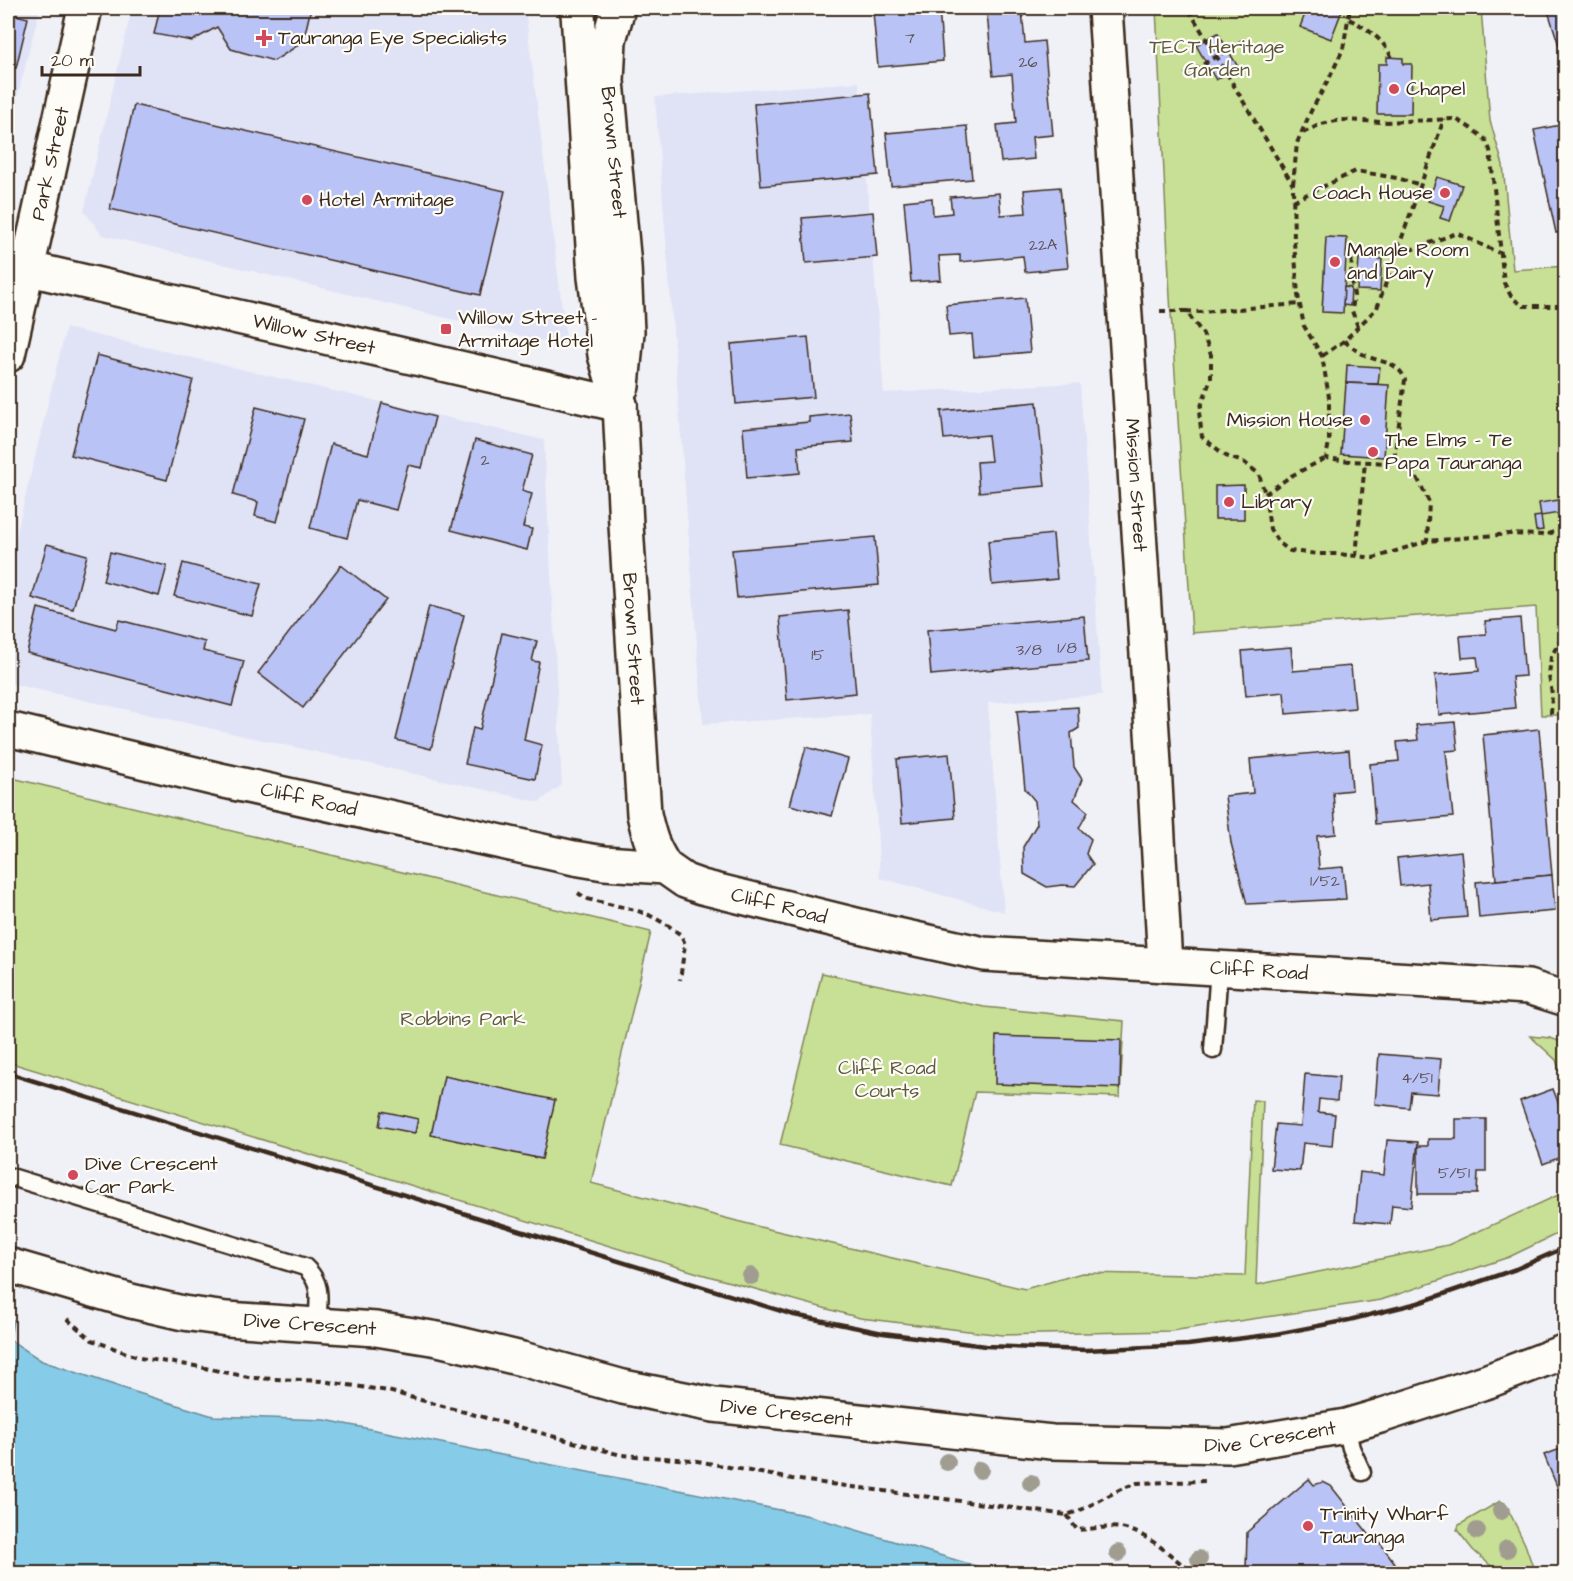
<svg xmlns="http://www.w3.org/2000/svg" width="1573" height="1581" viewBox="0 0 1573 1581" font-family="'Architects Daughter',sans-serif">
<rect width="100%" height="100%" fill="#f0f1f7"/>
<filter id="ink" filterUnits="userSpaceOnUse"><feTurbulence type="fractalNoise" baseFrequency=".0167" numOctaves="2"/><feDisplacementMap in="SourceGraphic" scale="12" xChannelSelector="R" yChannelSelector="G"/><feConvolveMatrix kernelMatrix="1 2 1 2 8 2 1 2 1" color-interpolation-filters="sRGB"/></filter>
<g filter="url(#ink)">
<g fill="#e0e3f6">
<path d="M8 8H40L8 134Z"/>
<path d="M132 8H525L567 347 102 235 84 211Z"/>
<path d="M859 82 884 393 1080 383 1102 695 988 703 1004 912 880 878 870 714 703 724 655 97Z"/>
<path d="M66 328 544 440 562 785 539 802 8 683V569Z"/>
</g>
<g fill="#c8e095" stroke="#82855a" stroke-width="1.5">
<path d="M1156 8H1481L1490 121 1503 165 1513 270 1565 266V715H1541L1536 607 1192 633 1170 297Z"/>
<path d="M8 777 651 932 591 1183 760 1227 1025 1289 1082 1273 1245 1276 1253 1100 1263 1101 1256 1285 1448 1245 1565 1192V1230L1509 1257 1381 1300 1171 1331 1002 1335 860 1318 701 1274 8 1062Z"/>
<path d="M822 973 984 1007 1124 1021 1120 1097 975 1092 952 1186 780 1145Z"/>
<path d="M1530 1036 1550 1038 1565 1043V1087L1556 1060Z"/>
<path d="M1500 1501 1505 1503 1525 1544 1535 1573H1499L1473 1550 1457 1530 1459 1525Z"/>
</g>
<path fill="#86cbe7" stroke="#688b97" stroke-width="1.5" d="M8 1320H13L10 1340 42 1361 135 1392 213 1416 325 1420 810 1516 999 1573H8Z"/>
<g fill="#bac3f5" stroke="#3b2a1e" stroke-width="1.5">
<path d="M160 8H311L303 42 274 61 231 49 217 27 192 41 154 34Z"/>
<path d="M923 8H939L943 61 878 67 873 12Z"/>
<path d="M1303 8H1343L1331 39 1300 27 1307 9Z"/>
<path d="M1547 8H1566V61H1564Z"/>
<path d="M1022 10 1025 43 1044 41 1053 135 1032 137 1034 159 1001 162 997 125 1016 123 1012 74 993 76 987 13Z"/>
<path d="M8 13 28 18 16 68 8 66Z"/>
<path d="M1218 33 1238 67 1216 80 1196 45Z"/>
<path d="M1387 57 1403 58V64H1412L1411 114H1377L1378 64H1387Z"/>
<path d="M870 93 878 175 761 186 754 104Z"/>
<path d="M134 105 505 191 480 295 110 209Z"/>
<path d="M1566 124V231L1556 233 1534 130Z"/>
<path d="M967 126 972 179 891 186 886 133Z"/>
<path d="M1437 177 1462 185 1450 221 1440 218 1444 206 1428 201Z"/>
<path d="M1060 187 1068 268 1025 272 1023 256 960 262V255L939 256 941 280 911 282 904 201 932 198 933 215 952 213 950 197 999 193 1001 215 1026 213 1024 190Z"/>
<path d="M873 212 877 257 806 263 802 218Z"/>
<path d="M1326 237 1347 238 1343 313 1322 312Z"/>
<path d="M1359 258 1382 259 1380 291 1357 290Z"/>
<path d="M1344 287 1351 288 1350 306 1343 305Z"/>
<path d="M1025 298 1030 352 974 357 972 334 949 336 946 305Z"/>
<path d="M808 337 814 397 736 404 731 344Z"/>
<path d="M97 355 193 380 167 480 71 455Z"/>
<path d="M1347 365 1380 367 1378 384 1346 383Z"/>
<path d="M1346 383 1389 385 1384 457 1341 454Z"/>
<path d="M1037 402 1045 486 979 492 977 462 991 461 988 435 944 439 941 411Z"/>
<path d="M382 403 435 417 422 468 408 465 396 510 357 500 347 538 310 528 331 444 368 454Z"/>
<path d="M256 407 304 419 277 522 255 516 258 502 233 495Z"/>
<path d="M850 413 853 442 798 447 800 473 747 478 743 428 809 422V417Z"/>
<path d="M475 440 532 455 522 491 532 494 523 527 532 529 527 550 451 530Z"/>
<path d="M1244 485V519H1215V486Z"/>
<path d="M1558 500 1560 513 1541 516 1539 503Z"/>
<path d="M1541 516 1543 530 1536 531 1534 517Z"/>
<path d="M1053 534 1057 579 992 585 988 541Z"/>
<path d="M875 537 879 585 737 598 732 550Z"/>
<path d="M47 544 87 555 73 609 32 598Z"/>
<path d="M110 552 167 566 159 596 103 581Z"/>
<path d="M183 563 261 584 252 616 174 596Z"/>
<path d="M341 565 386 600 303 708 258 673Z"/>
<path d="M429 606 464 615 431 749 396 740Z"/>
<path d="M38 608 116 629 119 620 205 642 203 651 244 661 232 706 27 653Z"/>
<path d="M848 610 856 693 787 700 780 617Z"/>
<path d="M1084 616 1088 661 931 675 927 630Z"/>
<path d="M1520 618 1525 676 1512 677 1515 708 1439 715 1435 675 1479 671 1477 657 1462 658 1460 636 1486 634 1485 621Z"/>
<path d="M502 633 537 641 532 661 539 662 524 740 542 745 535 779 465 764 473 728 480 730Z"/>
<path d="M1291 647 1293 671 1351 666 1355 708 1286 714 1284 692 1246 696 1242 651Z"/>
<path d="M1078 707 1079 728 1071 733 1074 767 1082 779 1074 800 1088 812 1079 828 1091 839 1086 854 1093 864 1075 886 1062 885 1047 887 1024 874 1023 847 1037 824 1035 801 1025 789 1017 711Z"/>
<path d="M1455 722 1458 750 1446 751 1453 817 1375 824 1370 764 1399 761 1397 742 1418 740 1416 725Z"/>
<path d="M1539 729 1552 875 1496 880 1483 735Z"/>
<path d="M806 747 848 759 832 816 790 805Z"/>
<path d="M1349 750 1352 790 1333 792 1336 834 1317 836 1319 869 1343 867 1346 899 1247 904 1231 843 1225 796 1253 793 1250 759Z"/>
<path d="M949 754 955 818 902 823 897 759Z"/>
<path d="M1461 851 1467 917 1431 920 1428 883 1400 886 1397 858Z"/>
<path d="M1552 875 1555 911 1479 918 1476 882Z"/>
<path d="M996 1036 1121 1040 1120 1088 995 1084Z"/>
<path d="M1379 1054 1441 1059 1438 1094 1411 1092 1409 1108 1375 1104Z"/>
<path d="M1305 1074 1339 1077 1337 1101 1319 1099 1318 1112 1335 1114 1332 1146 1303 1143 1300 1171 1271 1169 1276 1124 1301 1126Z"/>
<path d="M444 1076 555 1100 542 1159 431 1135Z"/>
<path d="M1553 1089 1566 1123V1155L1543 1164 1520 1101Z"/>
<path d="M382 1111 418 1119 415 1133 379 1126Z"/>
<path d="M1456 1119H1486V1172H1478L1477 1194H1418V1146H1428V1139H1456Z"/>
<path d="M1387 1140 1418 1142 1411 1207 1392 1205 1390 1224 1355 1221 1360 1172 1384 1175Z"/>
<path d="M1566 1447V1508L1544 1455Z"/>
<path d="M1309 1479 1314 1485 1323 1482 1331 1486 1375 1542 1378 1540 1403 1574H1249L1246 1570 1247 1532Z"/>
</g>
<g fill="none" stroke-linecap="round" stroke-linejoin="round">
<defs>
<g id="service">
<path d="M1213 1050 1219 968"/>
<path d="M8 1176 305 1267C324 1285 318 1301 317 1325"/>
<path d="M1346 1426 1351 1448 1362 1472"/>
</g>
<g id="minor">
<path id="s1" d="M1105 8 1153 747 1165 965"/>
<path id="s2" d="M8 355 85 8"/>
<path id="s3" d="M620 405 626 525 644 814C649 836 652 847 665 867"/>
<path id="s4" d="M8 729 220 780 574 858 604 863 665 867 685 881 702 887 884 932 984 954 1528 987 1566 999"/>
</g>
<g id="tertiary">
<path d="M576 8 578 13 595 277 605 355 620 405"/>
<path id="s5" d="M618 8 609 40 607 81 624 266 627 332 622 386"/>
<path id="s6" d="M8 264 620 405"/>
</g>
<g id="secondary">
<path id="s7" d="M8 1265 131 1301 183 1313 227 1319 376 1329 438 1339 522 1359 623 1387 714 1405 1052 1442 1228 1446 1346 1426 1380 1416 1488 1381 1566 1351"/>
</g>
</defs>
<use href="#service" stroke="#3b2a1e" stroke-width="21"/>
<use href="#minor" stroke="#3b2a1e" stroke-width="38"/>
<use href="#tertiary" stroke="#3b2a1e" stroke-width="38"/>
<use href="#secondary" stroke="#3b2a1e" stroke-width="38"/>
<g stroke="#3b2a1e" stroke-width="4" stroke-dasharray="6 4.5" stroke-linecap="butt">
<path d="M1189 10 1293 185"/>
<path d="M1349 19C1367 28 1383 39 1392 58"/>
<path d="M1185 75 1248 38"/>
<path d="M1303 133 1321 124 1342 120 1382 122 1456 119 1472 129 1485 139 1490 150 1504 283 1512 298 1524 306H1566"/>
<path d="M1293 201 1356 171 1397 178 1421 185"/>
<path d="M1160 311H1186L1203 334 1211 355V378L1199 412 1202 437 1226 456 1245 463 1259 474 1265 494 1270 529 1278 542 1290 551 1319 554H1339L1374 558 1427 541 1509 534 1543 535 1566 529"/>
<path d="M1186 311 1200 312 1299 304"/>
<path d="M1358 327 1352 311 1354 295 1351 279 1352 250 1396 254 1405 252 1457 233 1499 253"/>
<path d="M1344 341C1351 346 1357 352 1365 355 1380 363 1399 361 1405 380L1394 459 1389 463 1349 461 1326 458 1329 442V397L1322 356 1304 326 1298 295 1294 242 1293 185 1297 143 1311 111 1329 79 1343 49 1350 8"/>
<path d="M1322 356 1344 341 1377 308 1444 119"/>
<path d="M1394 459 1412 467 1429 502 1427 541"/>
<path d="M1265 494 1291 476 1326 458"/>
<path d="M1356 556 1365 462"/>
<path d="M1551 714 1552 694 1549 676 1551 657 1566 630"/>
<path d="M578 893 587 899 635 910 649 915 669 926 681 935 685 944 680 980"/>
<path d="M67 1319 92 1340 140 1358 195 1366 253 1378 322 1381 388 1391 621 1455 692 1460 792 1479 1067 1515 1083 1509 1121 1489 1137 1483 1207 1481"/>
<path d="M1067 1515 1077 1530C1091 1529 1107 1526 1121 1528 1149 1533 1172 1557 1194 1574"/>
</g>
<use href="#service" stroke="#fdfcf7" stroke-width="16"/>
<use href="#minor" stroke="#fdfcf7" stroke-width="33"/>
<use href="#tertiary" stroke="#fdfcf7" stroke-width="33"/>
<use href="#secondary" stroke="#fdfcf7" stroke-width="33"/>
<path stroke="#3b2a1e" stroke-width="4.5" d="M8 1073 794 1315 883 1333 986 1346 1086 1350 1188 1345 1276 1334 1349 1320 1418 1303 1516 1269 1566 1247"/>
</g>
<g fill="#a09d90">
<circle cx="751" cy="1276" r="9"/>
<circle cx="947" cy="1462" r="9"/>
<circle cx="980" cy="1470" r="9"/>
<circle cx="1031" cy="1483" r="9"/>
<circle cx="1501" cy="1511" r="9"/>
<circle cx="1477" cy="1531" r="9"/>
<circle cx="1507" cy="1549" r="9"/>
<circle cx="1118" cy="1553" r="9"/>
<circle cx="1199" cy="1559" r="9"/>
</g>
</g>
<g fill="#d1495b" stroke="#fdfcf7" stroke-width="2">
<path d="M261 29h6v6h6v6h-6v6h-6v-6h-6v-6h6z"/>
<circle cx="1394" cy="89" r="6"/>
<circle cx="1445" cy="193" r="6"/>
<circle cx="307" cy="200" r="6"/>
<circle cx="1335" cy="262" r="6"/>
<rect x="440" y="323" width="12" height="12" rx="3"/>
<circle cx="1365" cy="420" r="6"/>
<circle cx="1373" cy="452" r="6"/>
<circle cx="1229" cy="502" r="6"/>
<circle cx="73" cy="1175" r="6"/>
<circle cx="1308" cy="1526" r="6"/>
</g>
<g text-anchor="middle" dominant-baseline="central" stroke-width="4.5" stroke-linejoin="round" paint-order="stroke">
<g font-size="16" fill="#5b5054">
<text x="910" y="38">7</text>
<text x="1028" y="62">26</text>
<text x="1043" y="245">22A</text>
<text x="485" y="460">2</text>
<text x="1067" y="648">1/8</text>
<text x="1029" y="650">3/8</text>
<text x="818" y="655">15</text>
<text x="1325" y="881">1/52</text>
<text x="1417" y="1078">4/51</text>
<text x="1454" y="1173">5/51</text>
</g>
<g font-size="20" fill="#3b2a1e" stroke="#fdfcf7" text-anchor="start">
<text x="278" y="38">Tauranga Eye Specialists</text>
<text x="1406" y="89">Chapel</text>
<text x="1433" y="193" text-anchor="end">Coach House</text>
<text x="319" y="200">Hotel Armitage</text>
<text x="1347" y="250">Mangle Room<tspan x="1347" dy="23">and Dairy</tspan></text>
<text x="458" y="318">Willow Street -<tspan x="458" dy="23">Armitage Hotel</tspan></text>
<text x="1353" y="420" text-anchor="end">Mission House</text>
<text x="1385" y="440">The Elms - Te<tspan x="1385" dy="23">Papa Tauranga</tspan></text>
<text x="1241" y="502">Library</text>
<text x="85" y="1164">Dive Crescent<tspan x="85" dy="23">Car Park</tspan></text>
<text x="1320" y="1514">Trinity Wharf<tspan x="1320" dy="23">Tauranga</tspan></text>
</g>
<g font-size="20" fill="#5e583c" stroke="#fdfcf7">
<text x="1217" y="47">TECT Heritage<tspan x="1217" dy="23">Garden</tspan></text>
<text x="463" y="1019">Robbins Park</text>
<text x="887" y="1068">Cliff Road<tspan x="887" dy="23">Courts</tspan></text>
</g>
<g font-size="20" fill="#3b2a1e" stroke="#fdfcf7">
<text stroke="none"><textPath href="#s5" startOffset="146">Brown Street</textPath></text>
<text stroke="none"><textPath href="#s2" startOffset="196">Park Street</textPath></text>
<text stroke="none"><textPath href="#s6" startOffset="314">Willow Street</textPath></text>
<text stroke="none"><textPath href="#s1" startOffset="478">Mission Street</textPath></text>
<text stroke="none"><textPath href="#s3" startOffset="234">Brown Street</textPath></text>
<text stroke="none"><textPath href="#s4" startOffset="309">Cliff Road</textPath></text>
<text stroke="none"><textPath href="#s4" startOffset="794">Cliff Road</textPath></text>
<text stroke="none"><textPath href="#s4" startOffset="1280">Cliff Road</textPath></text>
<text stroke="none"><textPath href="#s7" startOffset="309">Dive Crescent</textPath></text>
<text stroke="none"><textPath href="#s7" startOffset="795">Dive Crescent</textPath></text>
<text stroke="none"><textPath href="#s7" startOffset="1281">Dive Crescent</textPath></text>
</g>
</g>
<rect width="1573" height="1581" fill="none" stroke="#fdfcf7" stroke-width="30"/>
<rect x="15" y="15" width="1543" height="1551" fill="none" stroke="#3b2a1e" stroke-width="2" filter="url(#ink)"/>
<path d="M42 66v9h98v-9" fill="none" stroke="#3b2a1e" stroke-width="3"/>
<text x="51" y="66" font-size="18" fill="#3b2a1e" stroke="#fdfcf7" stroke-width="4.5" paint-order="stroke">20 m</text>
</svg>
